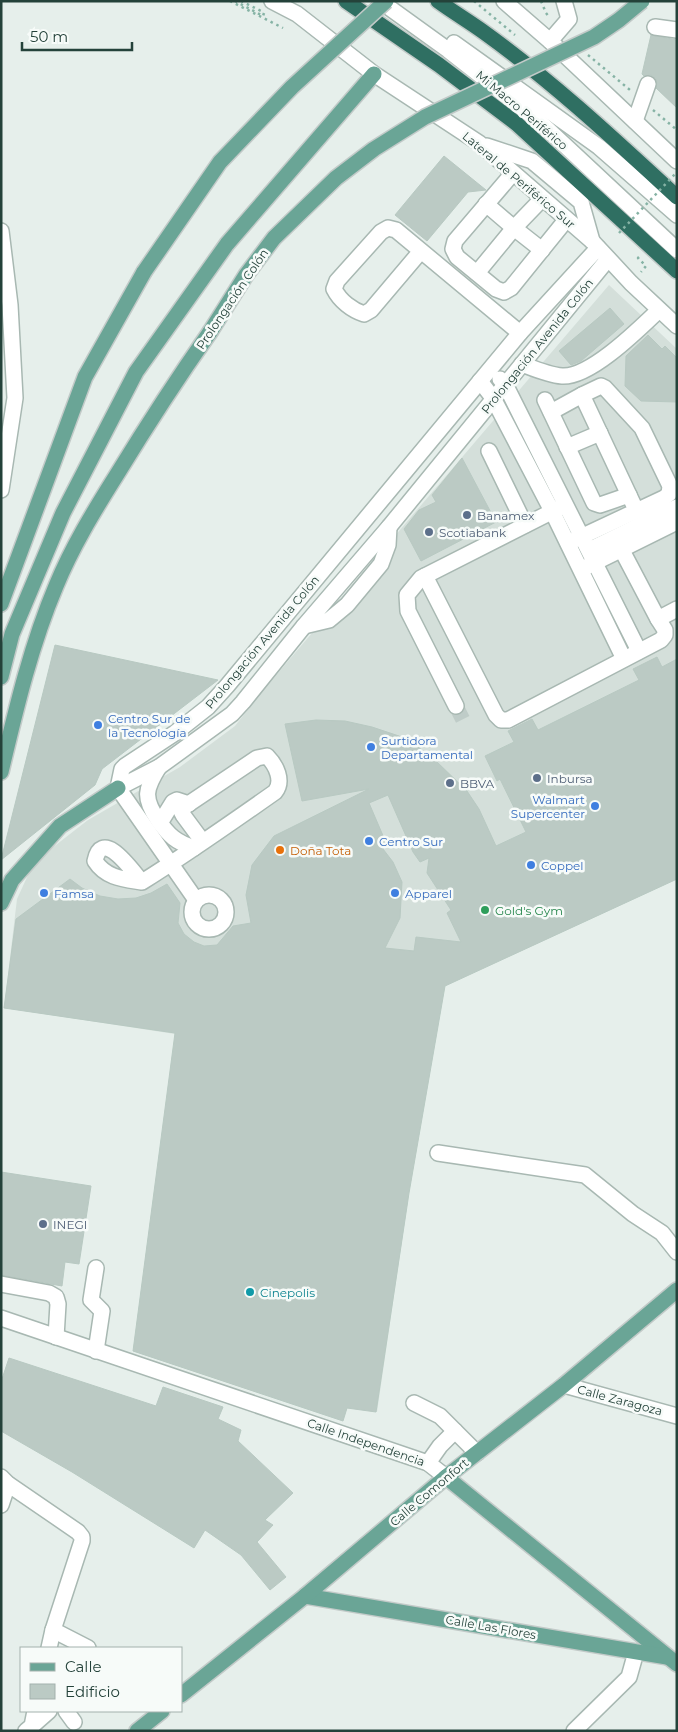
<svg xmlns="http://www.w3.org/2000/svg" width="678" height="1732" viewBox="0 0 678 1732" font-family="Montserrat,sans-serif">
<rect width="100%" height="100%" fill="#e6efeb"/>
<path fill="#d4dfda" d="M609 285 677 349V879L445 986 409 1193 377 1412 347 1408 343 1421 133 1351 175 1034 4 1008 17 899 34 862 88 820 180 767 235 726 260 694Z"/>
<g fill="#bbcac4" stroke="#b8c9c2" fill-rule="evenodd">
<path d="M651 35 677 40V108L656 88 657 83 655 78 651 75 644 76 642 74Z"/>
<path d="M444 156 486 190 468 192 427 241 395 215Z"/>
<path d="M610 308 624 324 581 361 571 365 559 351Z"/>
<path d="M648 335 662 349 665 346 677 358V402L641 401 625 386 626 356Z"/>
<path d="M462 458 496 522 421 561 404 529 419 510 436 502 432 495Z"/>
<path d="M55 645 218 680 102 769 95 785 1 860Z"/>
<path d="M657 657 662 667 677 659V879L445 986 409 1193 376 1412 347 1408 343 1421 133 1351 175 1033 4 1008 16 919 70 879 82 888 100 896 118 899 136 898 151 893 167 884 180 903 178 923 184 934 194 942 204 946 217 945 233 926 251 923 246 895 252 865 274 836 369 789 302 801 285 724 316 720 345 721 372 727 399 736 418 747 435 760 467 791 479 809 496 846 526 832 500 779 497 781 485 756 514 742 508 731 532 719 538 730 639 680 633 669ZM388 795 413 852 420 862 429 858 427 873 451 910 447 913 461 942 416 937 414 951 385 948 400 918 402 882 393 862 383 849 387 845 369 803Z"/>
<path d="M1 1172 91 1186 79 1264 65 1262 62 1286 1 1275Z"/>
<path d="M9 1358 156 1406 163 1387 223 1407 218 1419 241 1430 238 1441 293 1493 265 1520 273 1525 257 1542 286 1577 270 1590 241 1555 205 1530 194 1548 72 1472 1 1431V1382Z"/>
</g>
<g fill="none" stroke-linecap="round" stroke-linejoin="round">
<path stroke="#bfccc8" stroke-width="15" stroke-dasharray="15 8" stroke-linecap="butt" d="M456 706 466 726"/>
<defs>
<g id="minor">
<path d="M272 1 297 14 374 74 479 143 592 241 631 283 677 326"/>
<path d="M380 1 448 50 541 123 677 250"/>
<path d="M504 1 550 41 677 161"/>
<path d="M655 27 677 30"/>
<path d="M550 41 569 19 564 1"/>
<path d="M454 43 599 147 677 215"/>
<path d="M635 121 648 84"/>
<path d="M487 146 532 161 581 202 592 241"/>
<path d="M513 173 455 241 453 249 457 257 496 289 504 292 511 288 566 220"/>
<path d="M486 204 514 228 542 199"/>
<path d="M1 231 10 305 15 398 1 490"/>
<path d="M421 251 371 310 364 314C352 310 340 301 334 289L337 281 381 232 388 228 396 230 520 333"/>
<path d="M477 273 514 228 542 250"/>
<path d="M522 364C535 369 549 375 562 376 590 378 639 329 659 310"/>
<path d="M500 379 505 384 639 651"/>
<path d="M480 381 493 398 552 511 624 659"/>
<path d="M545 400 594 503 600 505 629 495"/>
<path d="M551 412 582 395"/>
<path d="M567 447 600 433"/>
<path d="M489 451 525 525"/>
<path d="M617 541 658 619"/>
<path d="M568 543 664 498 669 494 670 486 642 428 605 388 601 386 582 395 636 510"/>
<path d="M589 550 677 507"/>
<path d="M586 567 677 522"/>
<path d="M425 576 496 715 501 720H508L661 640 665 635V630L658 619 677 609"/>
<path d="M304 626 329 620 347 605 381 564 388 545 389 527"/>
<path d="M456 706 408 611 407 595 421 578 561 507"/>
<path d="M159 767C145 789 143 798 158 820 169 836 176 842 194 848"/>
<path d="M118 788 122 769 125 766 175 733 208 707 227 686 520 333 598 248"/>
<path d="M118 788 159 767 232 714 243 702 304 626 389 527 608 259"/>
<path d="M118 788 196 900"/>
<path d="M160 823 173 802 177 800 189 804"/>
<path d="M142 882C133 872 102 826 95 861 106 878 123 879 142 882 187 854 231 823 275 792 284 781 276 765 267 756L257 758 184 807 181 811 183 815 203 842"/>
<circle cx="209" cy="912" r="17"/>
<path d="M438 1153 585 1175 633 1214 662 1233 677 1252"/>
<path d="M96 1268 91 1300 102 1311 96 1351"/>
<path d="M1 1284 49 1293 56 1297 58 1304 56 1337"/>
<path d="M1 1318 428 1463 446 1477"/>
<path d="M564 1385 677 1416"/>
<path d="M414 1403 440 1416 477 1453"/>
<path d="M428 1463 440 1446 455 1431"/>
<path d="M1 1477 8 1484 78 1532 82 1537V1541L53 1630 49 1648"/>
<path d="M1 1505 8 1484"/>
<path d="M53 1630 88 1648"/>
<path d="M66 1711 74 1722"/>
<path d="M32 1726 49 1711"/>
<path d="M26 1731 32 1726 35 1711"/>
<path d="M574 1731 629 1677 636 1652"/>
</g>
<g id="major">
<path d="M1 604 85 377 144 272"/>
<path d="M1 677 12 634 63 513 136 372 227 244 374 74"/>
<path d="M1 772C16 709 31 645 56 586 72 547 94 511 116 476 146 427 177 379 210 332"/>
<path d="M1 903 12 880 60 826 118 788"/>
<path d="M446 1477 677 1664"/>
<path d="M305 1596 667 1657"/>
<path d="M181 1695 305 1596 446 1477 564 1385 677 1290"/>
<path d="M137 1731 162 1711"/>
</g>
<g id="highway">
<path d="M346 1 439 65 517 124 677 271"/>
<path d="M438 1C453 12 470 22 485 33 553 82 615 140 677 197"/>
</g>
</defs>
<use href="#minor" stroke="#a8b8b2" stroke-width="18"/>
<use href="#major" stroke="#c2cac8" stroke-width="18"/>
<use href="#highway" stroke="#c2cac8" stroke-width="18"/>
<g stroke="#86b3a5" stroke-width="2.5" stroke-dasharray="2.5 4" stroke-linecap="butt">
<path d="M230 1 283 28"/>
<path d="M235 1 263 16 264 13"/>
<path d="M241 1 261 11"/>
<path d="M474 1 515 35"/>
<path d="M541 1 546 13 550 18"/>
<path d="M588 55 630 90"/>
<path d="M653 110 677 130"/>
<path d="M639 257 638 258 646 266 641 272"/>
</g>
<use href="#minor" stroke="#fff" stroke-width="15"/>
<use href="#major" stroke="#6aa596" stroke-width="15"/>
<use href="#highway" stroke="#2f6f62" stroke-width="15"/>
<defs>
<g id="major-bridge">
<path d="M144 272 220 162 292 87 386 1"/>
<path d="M210 332 246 275 274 238 336 178 374 149 425 117 594 37 619 20 642 1"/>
</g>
</defs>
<use href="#major-bridge" stroke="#c2cac8" stroke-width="18" stroke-linecap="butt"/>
<path stroke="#86b3a5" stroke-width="2.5" stroke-dasharray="2.5 4" stroke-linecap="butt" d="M619 233 677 172"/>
<use href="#major-bridge" stroke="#6aa596" stroke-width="15"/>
</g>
<g fill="#5c6f8a" stroke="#f7fbf9" stroke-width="2">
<circle cx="467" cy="515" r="5"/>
<circle cx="429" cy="532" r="5"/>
<circle cx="537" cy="778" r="5"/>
<circle cx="450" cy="783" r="5"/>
<circle cx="43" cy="1224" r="5"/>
</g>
<g fill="#3f7fe0" stroke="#f7fbf9" stroke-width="2">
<circle cx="98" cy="725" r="5"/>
<circle cx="371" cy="747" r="5"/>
<circle cx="595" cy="806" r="5"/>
<circle cx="369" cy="841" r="5"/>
<circle cx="531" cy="865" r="5"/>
<circle cx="44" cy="893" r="5"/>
<circle cx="395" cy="893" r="5"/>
</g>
<circle fill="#e8710a" stroke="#f7fbf9" stroke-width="2" cx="280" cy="850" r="5"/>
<circle fill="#2e9e5b" stroke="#f7fbf9" stroke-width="2" cx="485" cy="910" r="5"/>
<circle fill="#0f9aa8" stroke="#f7fbf9" stroke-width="2" cx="250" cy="1292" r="5"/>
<g text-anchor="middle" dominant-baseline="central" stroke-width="5" stroke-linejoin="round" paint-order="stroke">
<g font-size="12" fill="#24423a" stroke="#f7fbf9">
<text transform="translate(522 110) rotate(40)">Mi Macro Periférico</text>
<text transform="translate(519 180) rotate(40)">Lateral de Periférico Sur</text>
<text transform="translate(232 299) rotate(-56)">Prolongación Colón</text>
<text transform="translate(537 346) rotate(-51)">Prolongación Avenida Colón</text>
<text transform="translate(262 642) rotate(-50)">Prolongación Avenida Colón</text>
<text transform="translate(620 1400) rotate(15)">Calle Zaragoza</text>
<text transform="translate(366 1442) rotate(19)">Calle Independencia</text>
<text transform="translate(429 1492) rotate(-40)">Calle Comonfort</text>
<text transform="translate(491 1627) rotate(10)">Calle Las Flores</text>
</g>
<g font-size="12" fill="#4e5e75" stroke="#f7fbf9" text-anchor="start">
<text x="477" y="515">Banamex</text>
<text x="439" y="532">Scotiabank</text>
<text x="547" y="778">Inbursa</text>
<text x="460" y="783">BBVA</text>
<text x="53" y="1224">INEGI</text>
</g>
<g font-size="12" fill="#366cbe" stroke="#f7fbf9" text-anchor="start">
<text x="108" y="718">Centro Sur de<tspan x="108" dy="14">la Tecnología</tspan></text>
<text x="381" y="740">Surtidora<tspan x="381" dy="14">Departamental</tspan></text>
<text x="585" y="799" text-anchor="end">Walmart<tspan x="585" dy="14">Supercenter</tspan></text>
<text x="379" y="841">Centro Sur</text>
<text x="541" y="865">Coppel</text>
<text x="54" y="893">Famsa</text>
<text x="405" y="893">Apparel</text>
</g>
<g font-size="12" fill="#c56008" stroke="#f7fbf9" text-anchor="start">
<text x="290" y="850">Doña Tota</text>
</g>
<g font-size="12" fill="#27864d" stroke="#f7fbf9" text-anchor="start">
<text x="495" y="910">Gold's Gym</text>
</g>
<g font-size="12" fill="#0d838f" stroke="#f7fbf9" text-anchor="start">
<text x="260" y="1292">Cinepolis</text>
</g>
</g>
<rect width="678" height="1732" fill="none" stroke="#24423a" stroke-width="5"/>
<rect x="20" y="1647" width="162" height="65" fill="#f7fbf9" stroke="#a3b1ad"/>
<rect x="30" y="1663" width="25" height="8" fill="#6aa596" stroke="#a3b1ad"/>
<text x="65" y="1672" font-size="15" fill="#24423a">Calle</text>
<rect x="30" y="1684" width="25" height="15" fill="#bbcac4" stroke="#a3b1ad"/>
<text x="65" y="1697" font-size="15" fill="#24423a">Edificio</text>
<path d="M22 42v8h110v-8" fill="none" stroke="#24423a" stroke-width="2.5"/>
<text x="30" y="42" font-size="15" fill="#24423a" stroke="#f7fbf9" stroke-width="4" paint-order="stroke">50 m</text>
</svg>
